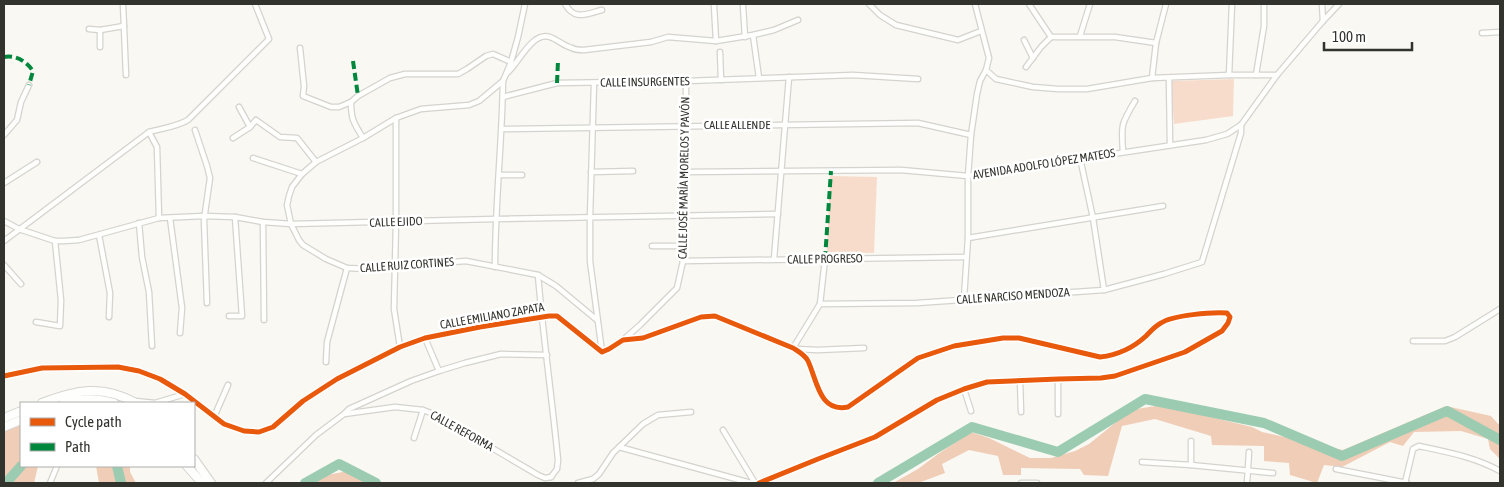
<svg xmlns="http://www.w3.org/2000/svg" width="1504" height="487" viewBox="0 0 1504 487" font-family="'Asap Condensed',sans-serif">
<rect width="100%" height="100%" fill="#f9f8f2"/>
<g fill="#f8dccb">
<path d="M1234 79 1233 116 1174 124 1171 81Z"/>
<path d="M830 176 877 177 874 253 827 252Z"/>
</g>
<g fill="#f0cdb7">
<path d="M1156 406 1169 407 1252 427 1262 432 1343 450 1446 406 1491 416 1500 426V459L1490 449 1488 439 1461 431 1414 432 1403 446 1390 442 1342 467 1324 465 1317 483 1290 475 1289 463 1264 461V446L1212 445 1211 436 1155 419 1122 426 1108 476 1084 475 1080 469 1021 468V475H1003L998 456 969 450 942 464 945 473 918 483H893L918 469 938 454 971 432 989 438 1030 458H1051L1075 451 1089 444 1120 419 1136 409Z"/>
<path d="M21 420V466H38L34 483H4V427Z"/>
<path d="M96 466H130V472L136 483H99Z"/>
<path d="M348 471 371 477 381 483H308L322 476Z"/>
</g>
<g fill="none" stroke-linecap="round" stroke-linejoin="round">
<g stroke="#9bccb2" stroke-width="10">
<path d="M117 466 121 483"/>
<path d="M6 483 21 466"/>
<path d="M305 483 339 464 376 483"/>
<path d="M878 483 972 427 1058 452 1145 399 1264 423 1342 456 1447 411 1500 440"/>
</g>
<defs>
<g id="minor">
<path d="M123 4 126 75"/>
<path d="M525 4 518 37 511 62 503 81 479 101 469 105 421 109 396 118 363 138 316 162 302 174 292 187 289 196 287 205 291 224 299 240 303 245 326 259 347 268 368 269 395 266 466 261 538 275 556 286 597 320"/>
<path d="M565 4C575 21 586 14 602 10"/>
<path d="M869 4 880 15 896 25 958 40 981 31"/>
<path d="M1029 4 1051 37"/>
<path d="M1322 4 1323 21"/>
<path d="M714 5 716 41"/>
<path d="M743 6 745 37"/>
<path d="M89 29 100 30 124 26"/>
<path d="M100 30V47"/>
<path d="M1482 33 1500 32"/>
<path d="M753 35 759 78"/>
<path d="M1080 36 1090 4"/>
<path d="M1051 37H1115L1156 43"/>
<path d="M1024 40 1033 58"/>
<path d="M300 48 304 86 303 96 331 107H339L351 102 358 96 390 78 405 74H458L467 69 486 56 493 54 511 62"/>
<path d="M720 52 721 80"/>
<path d="M1026 67 1041 47 1051 37"/>
<path d="M986 70 996 79 1033 87 1058 89H1087L1152 78 1229 75H1277"/>
<path d="M507 73C519 63 532 31 550 37 558 40 564 46 572 48 575 50 580 50 584 50L651 42 668 37 716 41 753 35 774 30 798 20"/>
<path d="M1229 75 1232 4"/>
<path d="M1256 75 1264 26V4"/>
<path d="M1152 78 1156 43 1166 4"/>
<path d="M1169 78 1170 145"/>
<path d="M594 83 590 217V261L602 352"/>
<path d="M503 97 557 83 686 81 853 75 918 79"/>
<path d="M351 102C351 120 354 123 363 138"/>
<path d="M239 107 250 127"/>
<path d="M396 118V222L394 309 400 347"/>
<path d="M502 129 918 123 971 135"/>
<path d="M195 130 207 166 210 178 204 220 207 303"/>
<path d="M149 132 157 147 159 218"/>
<path d="M4 135 17 120 21 102 29 85"/>
<path d="M233 138 250 127 256 120 280 137 297 138 316 162"/>
<path d="M1123 152C1121 125 1121 124 1135 101"/>
<path d="M253 158 302 174"/>
<path d="M1080 158 1093 218 1104 290"/>
<path d="M591 172 633 171"/>
<path d="M686 172 901 170 968 176 1206 140 1227 134 1241 125 1277 75 1323 21 1339 4"/>
<path d="M499 175H522"/>
<path d="M4 183 37 162"/>
<path d="M170 218 182 308 180 333"/>
<path d="M4 221 19 229 55 241H64L79 240 159 218 204 216 235 217 263 222 291 224 495 219 778 214"/>
<path d="M263 222 264 320"/>
<path d="M139 223 142 257 149 292 152 346"/>
<path d="M99 235 110 293 109 317"/>
<path d="M968 238 1163 206"/>
<path d="M4 241 149 132C163 128 176 127 188 120L269 39 255 4"/>
<path d="M652 246H684"/>
<path d="M774 259 789 77"/>
<path d="M683 261 966 257"/>
<path d="M4 265 21 284"/>
<path d="M495 267C495 205 502 143 503 81"/>
<path d="M538 275C543 336 552 398 558 460L557 469 551 477"/>
<path d="M964 298 968 238V176L971 135 977 94 980 81 986 70 989 58 975 4"/>
<path d="M820 304 917 303 1104 290 1164 274 1202 262 1241 133V125"/>
<path d="M229 316H242L235 217"/>
<path d="M36 322 60 326 61 300 55 241"/>
<path d="M425 338 439 371"/>
<path d="M623 340 640 325 677 288 683 261 686 172V81"/>
<path d="M1413 341H1445L1455 337 1500 309"/>
<path d="M793 348 820 304 825 259"/>
<path d="M796 349 818 350 864 348"/>
<path d="M326 362 327 342 347 268"/>
<path d="M4 376 42 368 118 367 139 371 160 379 185 394 224 424 244 431 259 432 273 427 303 401 337 379 400 347 425 338 480 327 549 316H557L602 352 609 349 623 340 643 338 701 317 715 316 793 348C799 352 805 355 808 361 817 380 819 413 848 407L918 358 954 346 1003 338H1019L1100 357C1118 355 1132 349 1146 336 1150 332 1155 326 1161 323 1173 315 1212 312 1227 313L1230 317 1228 323 1222 331 1185 352 1115 376 1101 378 1058 379 987 382 964 389 937 400 875 437 818 459 759 483"/>
<path d="M1058 379V414"/>
<path d="M1020 380 1021 412"/>
<path d="M964 389 971 411"/>
<path d="M135 401 155 403 185 394"/>
<path d="M345 413 349 409 411 381 439 371 465 363 501 354 547 355"/>
<path d="M214 417 228 385"/>
<path d="M723 430 755 483"/>
<path d="M414 438 423 410"/>
<path d="M1191 441V465"/>
<path d="M619 447 751 483"/>
<path d="M1142 462 1191 465 1273 473"/>
<path d="M1336 469 1407 483"/>
<path d="M50 483 57 466"/>
<path d="M266 483 316 435 344 414 395 407 423 410 436 415 538 475 545 478 551 477"/>
<path d="M578 483 593 479 599 474 613 453 643 424 658 415 691 412"/>
<path d="M1021 483H1037"/>
<path d="M1247 483 1249 452"/>
<path d="M1405 483 1413 449 1419 446C1447 452 1475 457 1500 471"/>
</g>
<g id="primary">
<path d="M42 403C76 390 102 384 136 403"/>
<path d="M64 403C80 398 97 398 114 403"/>
<path d="M4 418 21 411"/>
<path d="M4 427 21 420"/>
<path d="M194 459 211 483"/>
<path d="M187 466 202 483"/>
</g>
</defs>
<use href="#minor" stroke="#d4d3cf" stroke-width="7"/>
<use href="#primary" stroke="#d4d3cf" stroke-width="10"/>
<use href="#minor" stroke="#fefefd" stroke-width="4.5"/>
<use href="#primary" stroke="#fefefd" stroke-width="8"/>
<g stroke="#00873e" stroke-width="4" stroke-dasharray="8 4" stroke-linecap="butt">
<path d="M4 57C16 55 26 61 33 71L29 85"/>
<path d="M353 61 358 96"/>
<path d="M557 83 558 61"/>
<path d="M825 259 831 171"/>
</g>
<defs>
<path id="cycleway" d="M4 376 42 368 118 367 139 371 160 379 185 394 224 424 244 431 259 432 273 427 303 401 337 379 400 347 425 338 480 327 549 316H557L602 352 609 349 623 340 643 338 701 317 715 316 793 348C799 352 805 355 808 361 817 380 819 413 848 407L918 358 954 346 1003 338H1019L1100 357C1118 355 1132 349 1146 336 1150 332 1155 326 1161 323 1173 315 1212 312 1227 313L1230 317 1228 323 1222 331 1185 352 1115 376 1101 378 1058 379 987 382 964 389 937 400 875 437 818 459 759 483"/>
</defs>
<use href="#cycleway" stroke="#fff" stroke-width="8"/>
<use href="#cycleway" stroke="#e8590c" stroke-width="5"/>
</g>
<g text-anchor="middle" dominant-baseline="central" stroke-width="5" stroke-linejoin="round" paint-order="stroke">
<g font-size="12" fill="#33332e" stroke="#fff">
<text transform="translate(645 82) rotate(-1)">CALLE INSURGENTES</text>
<text x="737" y="125">CALLE ALLENDE</text>
<text transform="translate(1044 164) rotate(-9)">AVENIDA ADOLFO LÓPEZ MATEOS</text>
<text transform="translate(684 178) rotate(-89)">CALLE JOSÉ MARÍA MORELOS Y PAVÓN</text>
<text transform="translate(396 222) rotate(-2)">CALLE EJIDO</text>
<text transform="translate(825 259) rotate(-1)">CALLE PROGRESO</text>
<text transform="translate(407 265) rotate(-4)">CALLE RUIZ CORTINES</text>
<text transform="translate(1013 296) rotate(-4)">CALLE NARCISO MENDOZA</text>
<text transform="translate(492 316) rotate(-10)">CALLE EMILIANO ZAPATA</text>
<text transform="translate(462 431) rotate(29)">CALLE REFORMA</text>
</g>
</g>
<rect width="1504" height="487" fill="none" stroke="#33332e" stroke-width="10"/>
<rect x="20" y="402" width="175" height="65" fill="#ffffff" stroke="#adadab"/>
<rect x="30" y="418" width="25" height="8" fill="#e8590c" stroke="#adadab"/>
<text x="65" y="427" font-size="15" fill="#33332e">Cycle path</text>
<rect x="30" y="443" width="25" height="8" fill="#00873e" stroke="#adadab"/>
<text x="65" y="452" font-size="15" fill="#33332e">Path</text>
<path d="M1324 42v8h88v-8" fill="none" stroke="#33332e" stroke-width="2.5"/>
<text x="1332" y="42" font-size="15" fill="#33332e" stroke="#ffffff" stroke-width="4" paint-order="stroke">100 m</text>
</svg>
